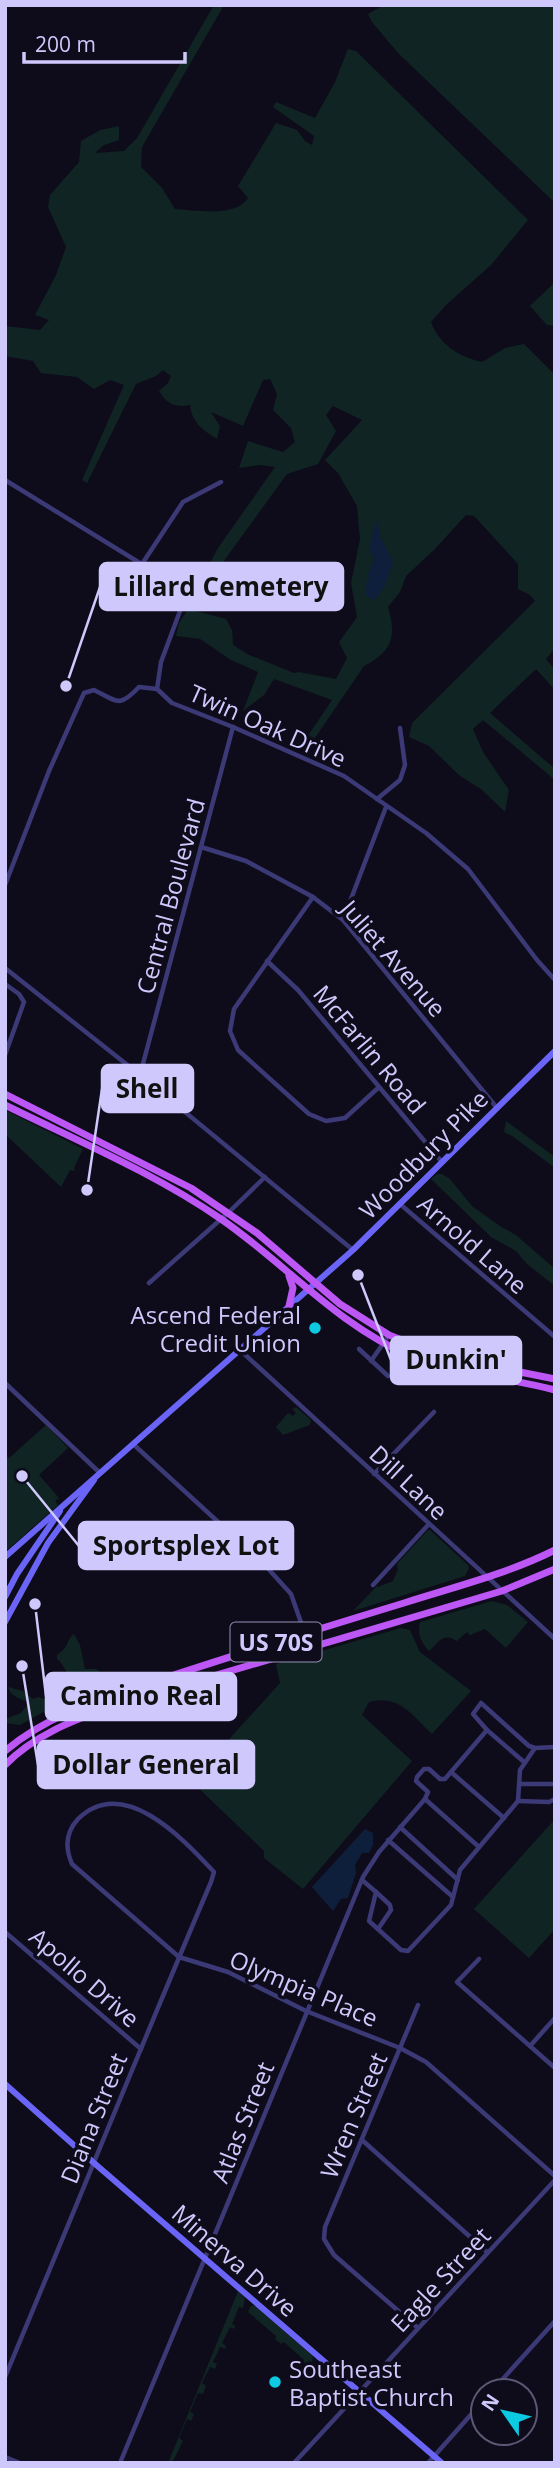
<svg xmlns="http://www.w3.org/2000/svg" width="560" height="2468" viewBox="0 0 560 2468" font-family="'Open Sans',sans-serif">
<rect width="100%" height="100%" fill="#0e0c1a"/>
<g fill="#0f2423">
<path d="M214 5H224L142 147 141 167 162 188 175 209C195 210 235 218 248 198L238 186 276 123 297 130 305 141 312 145 314 136 273 107 276 102 315 118 335 82 348 49 356 51 528 220 491 265 446 305 431 322C439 344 459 357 482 362L505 348 524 344 555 375V648L546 659 555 670V690L536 669 490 713 555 769V780L483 720 473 729 483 752 509 790 505 812 481 789 460 776 429 746 409 737 412 723 535 601 530 595 518 589V564L474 516 466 515 435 549 406 576 400 592 388 607C397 636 392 652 364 666L306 751 299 749 332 700 274 679 264 695 243 711 258 672 231 660 200 639 176 636 179 623 188 609 226 619 232 630 233 645 247 654 294 673 299 672 336 679 347 658 339 642 357 617 351 583 360 539 357 506 338 473 325 460 362 420 333 406 326 415 336 431 318 464 287 474 205 587 199 584 218 548 275 467 260 465 239 468 248 441 283 452 295 442 291 428 273 410 277 394 270 379 263 380 243 426 211 412 220 426 217 439C203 430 192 423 190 405 176 408 166 404 159 391L168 383 171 376 163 370 156 376 136 384 87 483 82 480 124 385 110 380 94 389 77 377 41 373 33 361 5 356V326L40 330 49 320 35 315 56 275 66 247 48 207 50 195 79 162 81 141 100 130 119 126V140L104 145 95 153 124 151 137 138Z"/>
<path d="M384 5H555V203L398 53 372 22 368 14Z"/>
<path d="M555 282V326L547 325 530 306Z"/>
<path d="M5 1110 83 1149 74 1168 75 1171 70 1170 61 1187 5 1134Z"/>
<path d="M506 1121 555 1157V1168L512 1136 504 1132Z"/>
<path d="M437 1174H442L450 1179 472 1206 500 1226 516 1235 555 1269V1286L527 1264 516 1251 491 1237 431 1179Z"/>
<path d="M296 1407 311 1420 310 1425 283 1435 276 1427 288 1413 293 1416 296 1413 292 1409Z"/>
<path d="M46 1425 68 1448 39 1475 59 1498 55 1501 58 1505 5 1552V1455L9 1458Z"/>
<path d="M428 1530H430L468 1565 469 1568 465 1576 353 1611 377 1586 378 1587 393 1581 398 1569 397 1564Z"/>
<path d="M492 1601 507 1605 528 1622 506 1648 485 1629 470 1635 467 1632 457 1641C443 1632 439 1642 429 1651 421 1643 417 1633 420 1622Z"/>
<path d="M401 1628 410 1630 420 1652 471 1691 432 1734C412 1715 399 1694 369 1702L362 1715 412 1761 303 1889 264 1858V1851L191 1781 280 1683 276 1664Z"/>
<path d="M74 1634 80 1645 85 1669H96L99 1671V1677L92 1685C68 1691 69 1668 57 1659V1655C71 1646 65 1641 74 1634Z"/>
<path d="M8 1687 23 1691 33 1699 38 1697 55 1702 54 1706 20 1725 5 1723V1719L21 1713 29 1703C21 1698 11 1698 8 1687Z"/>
<path d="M555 1819V1929L529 1958 474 1909Z"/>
<path d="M238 2291 245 2298 243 2308 239 2307 232 2324 235 2326 234 2329 230 2327 222 2343 226 2346 225 2349 220 2347 213 2362 217 2364 215 2369 210 2367 202 2383 206 2386 203 2394 198 2393 190 2412 194 2414 191 2421 187 2419 179 2438 183 2441 172 2463H168Z"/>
<path d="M254 2305 313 2356 312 2363 307 2365 302 2363 304 2360 284 2342 281 2344 275 2339 276 2336 248 2312 250 2307Z"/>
</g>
<g fill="#0e1f3c">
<path d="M376 521 378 524 380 537 393 562C388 575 385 594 372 600L365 593V584L369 579 368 575 374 559 369 548Z"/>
<path d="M365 1829 373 1833V1845L369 1853H362L355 1865 356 1873 348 1898 341 1899 333 1911 312 1887Z"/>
</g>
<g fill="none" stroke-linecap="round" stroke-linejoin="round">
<g stroke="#3c3977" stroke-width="4.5">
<path d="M5 480 174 584 183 596V603L161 662 157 689"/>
<path d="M142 564 183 502 221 482"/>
<path d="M157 689 172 703 233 727 344 776 426 833 468 869 537 960 555 980"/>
<path d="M377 799 400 780 405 765 400 728"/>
<path d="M201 847 246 861 313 897 343 920 497 1108"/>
<path d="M5 885 49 771 84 693 94 690C118 702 119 708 139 687L157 689"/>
<path d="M313 897 234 1009 230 1031 238 1050 309 1114 326 1121 345 1118 378 1088"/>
<path d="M343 920 386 807"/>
<path d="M267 961 298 990 442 1162"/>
<path d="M5 968 140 1075 353 1250"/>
<path d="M5 984 19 994 24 1002 5 1055"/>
<path d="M140 1075 233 727"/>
<path d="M400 1204 555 1337"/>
<path d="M149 1283 229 1212 265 1177"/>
<path d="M359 1349 388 1376"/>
<path d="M240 1350 555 1639"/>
<path d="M371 1361 389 1335"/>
<path d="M5 1383 100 1473"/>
<path d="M133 1444 263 1563 291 1594 310 1648"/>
<path d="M374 1474 434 1412"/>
<path d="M373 1585 429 1524"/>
<path d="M487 1730 524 1762"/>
<path d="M451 1772 504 1818"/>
<path d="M519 1784H555"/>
<path d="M425 1799 479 1847"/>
<path d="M518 1801 549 1802 555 1799"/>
<path d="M400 1827 458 1880"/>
<path d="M388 1840 453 1897"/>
<path d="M362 1880 376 1892 369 1921 401 1950 408 1951 451 1905 460 1870 518 1801 520 1770 535 1748"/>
<path d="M376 1892 390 1905 391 1910 378 1929"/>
<path d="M5 1932 141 2049"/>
<path d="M479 1959 457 1982 555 2068"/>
<path d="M530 2046 555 2018"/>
<path d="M362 2140 487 2252"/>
<path d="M418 2328 334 2255 324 2239 325 2227 418 2005"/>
<path d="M5 2377C74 2212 141 2046 211 1882L214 1872C184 1840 124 1774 78 1819 65 1833 65 1848 72 1864L179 1957 228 1972 306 2011 400 2048 426 2062 555 2176"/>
<path d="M492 2391 555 2321"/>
<path d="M5 2457 20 2463"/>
<path d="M120 2463 363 1877 379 1852 425 1799 428 1792 416 1781 417 1777 424 1769H429L440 1779H445L487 1730 473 1714 481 1703 529 1746 535 1748 555 1747"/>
<path d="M294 2463 555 2180"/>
<path d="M428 2463 483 2401"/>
</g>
<g stroke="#6a65f6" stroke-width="6">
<path d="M5 1557 353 1250 555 1051"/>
<path d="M5 1597 17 1574 60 1511"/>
<path d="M5 1622 48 1543 94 1480"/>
<path d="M5 2084 94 2163 442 2463"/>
</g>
<g stroke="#bc56f5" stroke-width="7">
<path d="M5 1094 191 1188 257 1233 340 1304 389 1335 445 1357 555 1379"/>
<path d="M5 1105C78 1141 154 1173 221 1219 286 1264 336 1324 410 1356 456 1375 507 1377 555 1390"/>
<path d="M289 1306 293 1288 289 1276"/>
<path d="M5 1751C50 1713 105 1698 159 1680 240 1653 322 1628 404 1603 454 1587 507 1574 555 1550"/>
<path d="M5 1765C35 1734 75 1720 115 1705L502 1591 555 1569"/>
</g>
</g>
<g fill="#0dcae3" stroke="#0e0c1a" stroke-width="2.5">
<circle cx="315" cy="1328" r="7"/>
<circle cx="275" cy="2382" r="7"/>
</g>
<g text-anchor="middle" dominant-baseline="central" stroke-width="7" stroke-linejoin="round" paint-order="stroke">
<rect fill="#0e0c1a" stroke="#9590b8" stroke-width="2" x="230.5" y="1622.5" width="91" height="39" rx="5"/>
<g font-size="23" font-weight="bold" fill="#cfc8fc">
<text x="276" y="1642">US 70S</text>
</g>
<g font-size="24" fill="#cfc8fc" stroke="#0e0c1a">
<text transform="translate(268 725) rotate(24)">Twin Oak Drive</text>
<text transform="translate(170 896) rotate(-75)">Central Boulevard</text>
<text transform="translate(394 958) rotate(49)">Juliet Avenue</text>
<text transform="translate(370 1049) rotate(50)">McFarlin Road</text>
<text transform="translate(423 1154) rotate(-45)">Woodbury Pike</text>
<text transform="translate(473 1244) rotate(41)">Arnold Lane</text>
<text transform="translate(409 1482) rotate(43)">Dill Lane</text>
<text transform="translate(85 1977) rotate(41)">Apollo Drive</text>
<text transform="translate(304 1988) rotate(23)">Olympia Place</text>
<text transform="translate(353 2115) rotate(-67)">Wren Street</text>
<text transform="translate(93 2118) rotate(-68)">Diana Street</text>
<text transform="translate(242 2122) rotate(-68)">Atlas Street</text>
<text transform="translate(235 2260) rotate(41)">Minerva Drive</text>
<text transform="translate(440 2279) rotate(-47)">Eagle Street</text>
</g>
<g font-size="24" fill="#cfc8fc" stroke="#0e0c1a" text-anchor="end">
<text x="301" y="1314">Ascend Federal<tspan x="301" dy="28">Credit Union</tspan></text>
<text x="289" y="2368" text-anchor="start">Southeast<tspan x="289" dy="28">Baptist Church</tspan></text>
</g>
</g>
<path fill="none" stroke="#cfc8fc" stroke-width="2.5" d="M66 686L100 587M87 1190L102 1089M358 1275L391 1360M22 1476L79 1546M35 1604L46 1696M22 1666L38 1765"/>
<g fill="#cfc8fc" stroke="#0e0c1a" stroke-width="2.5">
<circle cx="66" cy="686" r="7"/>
<circle cx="87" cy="1190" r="7"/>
<circle cx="358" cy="1275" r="7"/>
<circle cx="22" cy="1476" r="7"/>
<circle cx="35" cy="1604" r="7"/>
<circle cx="22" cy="1666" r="7"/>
</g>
<g fill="#cfc8fc" stroke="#cfc8fc" stroke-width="2.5">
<rect x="100" y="563" width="243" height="47" rx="7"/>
<rect x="102" y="1065" width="91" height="47" rx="7"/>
<rect x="391" y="1337" width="130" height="47" rx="7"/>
<rect x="79" y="1522" width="214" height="47" rx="7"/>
<rect x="46" y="1673" width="190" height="47" rx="7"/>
<rect x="38" y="1741" width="216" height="47" rx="7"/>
</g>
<g font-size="26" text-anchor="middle" font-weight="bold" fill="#111">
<text x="221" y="596">Lillard Cemetery</text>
<text x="147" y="1098">Shell</text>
<text x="456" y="1369">Dunkin'</text>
<text x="186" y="1555">Sportsplex Lot</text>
<text x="141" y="1705">Camino Real</text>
<text x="146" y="1774">Dollar General</text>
</g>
<rect width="560" height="2468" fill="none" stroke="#cfc8fc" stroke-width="14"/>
<g transform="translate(504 2412) rotate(304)"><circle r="33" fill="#0e0c1a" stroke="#5b5774" stroke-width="2"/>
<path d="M0-5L12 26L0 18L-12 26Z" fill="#0dcae3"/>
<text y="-10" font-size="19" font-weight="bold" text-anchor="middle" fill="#cfc8fc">N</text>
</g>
<path d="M24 52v10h161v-10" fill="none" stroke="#cfc8fc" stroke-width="3.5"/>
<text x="35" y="52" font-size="21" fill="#cfc8fc" stroke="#0e0c1a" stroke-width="5" paint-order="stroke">200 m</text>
</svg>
